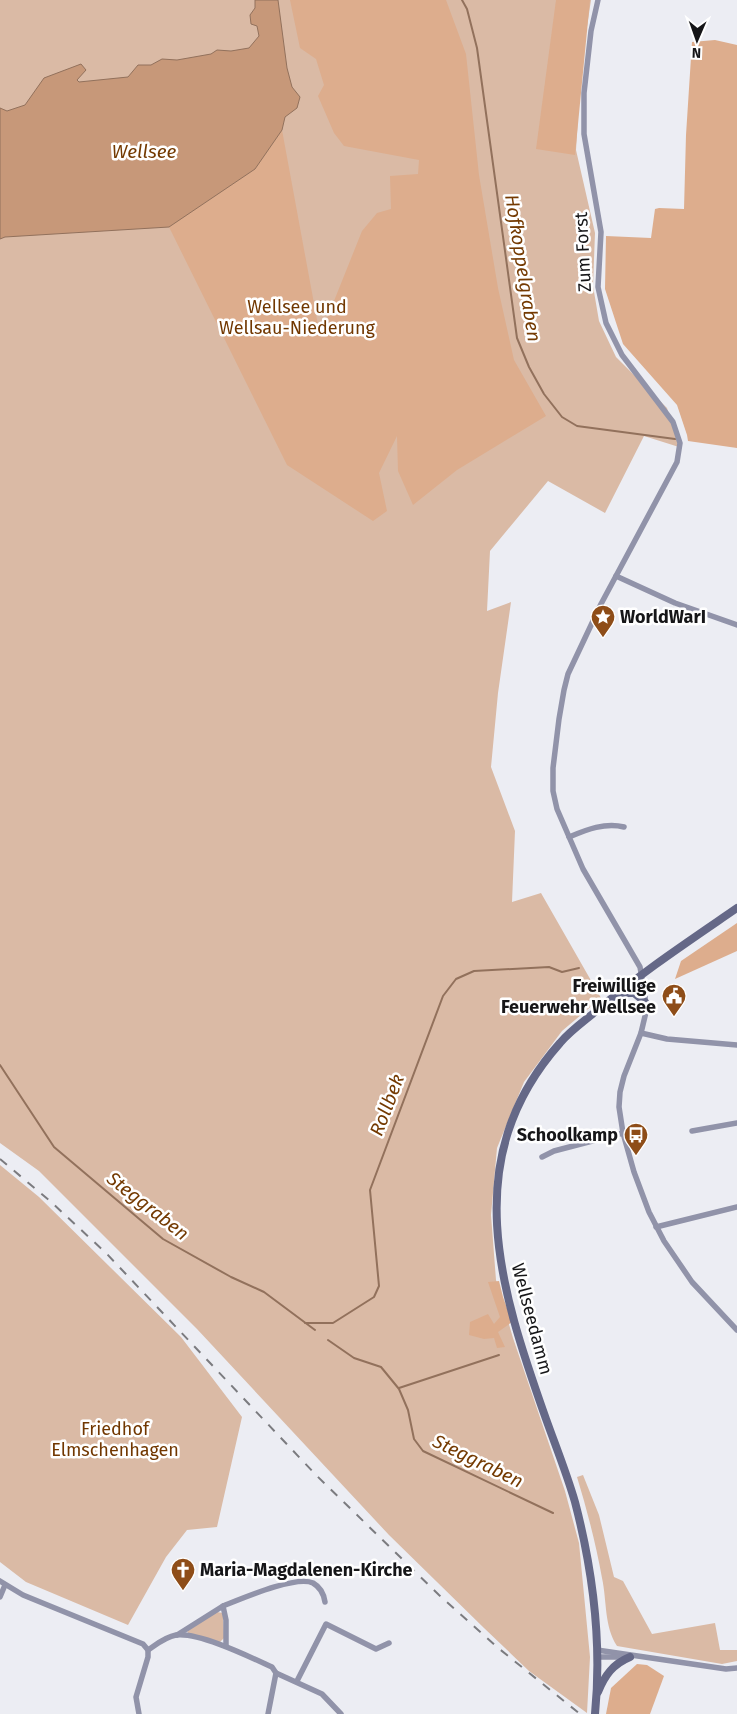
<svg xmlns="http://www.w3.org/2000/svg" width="737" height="1714" viewBox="0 0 737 1714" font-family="'Fira Sans',sans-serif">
<rect width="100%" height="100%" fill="#ecedf3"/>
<g fill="#dabaa5">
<path d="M0 0H591L581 67 576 150 595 233 593 286 599 321 616 357 667 408 679 447 644 436 605 513 548 481 490 551 487 611 511 602 498 693 491 767 515 831 512 902 541 893 601 998 562 1031 524 1082 497 1148 491 1215 496 1280 513 1338 565 1491 579 1543 590 1657 587 1713 529 1671 484 1628 389 1535 197 1329 39 1171 0 1143Z"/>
<path d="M0 1165 39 1197 181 1337 242 1417 217 1527 187 1530 166 1557 128 1625 26 1582 0 1562Z"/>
<path d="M583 1475 599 1515 614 1577 623 1581 652 1634 715 1623 720 1650H737V1661L722 1664 617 1646C604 1626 607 1601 602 1578 596 1544 587 1510 577 1477Z"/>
<path d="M217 1612 223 1613 224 1638 219 1643 189 1634 187 1631Z"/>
</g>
<g fill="#ddad8d">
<path d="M290 0H446L466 54 479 175 498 288 514 360 546 416 457 470 413 505 398 471 397 436 379 473 387 511 373 521 287 465 169 227 255 169 282 130 320 336 362 231 377 213 391 209 390 176 418 174 419 160 344 146 334 133 318 96 324 85 316 59 300 48Z"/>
<path d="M556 0H590L575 155 536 149Z"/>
<path d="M715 40 737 45V448L688 441 687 435 677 405 623 344 605 289 606 236 651 238 655 209 659 208 684 209 686 135 692 42Z"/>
<path d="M737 923V951L675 979 681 961Z"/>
<path d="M499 1281 503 1297 512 1322 498 1332 505 1347 497 1348 494 1338 484 1339 469 1335 470 1322 488 1314 494 1324 500 1317 488 1282Z"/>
<path d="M637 1664 647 1665 664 1676 650 1714H606L611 1688Z"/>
</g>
<path fill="#c79879" stroke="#92715c" d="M255 0H278L287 68 292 87 300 97 297 108 285 117 282 130 255 169 169 227 5 237 0 239V108L7 111 25 105 44 78 81 64 86 70 77 80 79 82 128 77 138 65H151L162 59 177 60 211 54 217 50 231 51 249 48 259 36 257 26 251 24 250 15 255 8Z"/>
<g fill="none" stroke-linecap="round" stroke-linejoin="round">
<g stroke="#92715c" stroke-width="2">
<path d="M462 0 467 9 477 48 517 338 529 367 544 394 562 417 577 426 675 439"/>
<path d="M0 1065 54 1147 163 1239 231 1277 264 1292 315 1330"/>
<path d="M305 1323H333L374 1297 379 1286 370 1190 443 996 456 979 474 971 549 967 562 972 579 968"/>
<path d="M328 1340 354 1358 381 1367 399 1389 408 1410 414 1439 423 1451 553 1513"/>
<path d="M399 1388 499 1355"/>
</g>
<g stroke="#9193a9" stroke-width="5.5">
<path d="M598 0 591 31 584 93V134L601 232 598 287 606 323 622 355 673 422 680 443 677 462 601 604 568 674 564 690 559 719 553 768V791L557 809 583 869 640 967 645 995 646 1012 641 1033 624 1076 620 1092 619 1107 623 1133 634 1172 649 1212 664 1241 692 1282 737 1330"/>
<path d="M616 576 675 603 737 625"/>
<path d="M569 837C586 830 605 822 624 827"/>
<path d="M641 1033 667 1039 737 1045"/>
<path d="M692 1131 737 1123"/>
<path d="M542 1157 554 1151 623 1133"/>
<path d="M656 1227 737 1207"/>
<path d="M0 1581 23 1595 143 1644 148 1650V1657L136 1697 139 1714"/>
<path d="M0 1597 5 1585"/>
<path d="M223 1606C241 1599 296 1575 313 1583 320 1587 324 1595 325 1602"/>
<path d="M177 1635 223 1606 226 1620V1646"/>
<path d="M148 1650C157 1644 165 1637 176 1635 199 1632 250 1657 272 1667L276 1673 268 1714"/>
<path d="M597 1650 726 1669 737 1668"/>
<path d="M597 1657H626"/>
<path d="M276 1673 322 1694 341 1714"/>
<path d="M297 1681 326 1624 376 1649 389 1643"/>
</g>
<g stroke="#656887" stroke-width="8">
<path d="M619 993H634L645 1002"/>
<path d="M598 1692C605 1675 613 1664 630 1657"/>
<path d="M595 1714C602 1643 593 1571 575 1502 567 1474 556 1447 546 1419 500 1289 457 1159 560 1043 570 1031 583 1022 595 1012 639 974 689 941 737 908"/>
</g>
<path stroke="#7b7b7f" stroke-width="2" stroke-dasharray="9 9" stroke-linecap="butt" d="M0 1159 50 1201 106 1253 316 1475 439 1595 497 1647 580 1714"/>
</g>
<defs>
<symbol id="sight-pin" viewBox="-11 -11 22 30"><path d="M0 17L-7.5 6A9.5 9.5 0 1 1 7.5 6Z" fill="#8e4d18" stroke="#fff"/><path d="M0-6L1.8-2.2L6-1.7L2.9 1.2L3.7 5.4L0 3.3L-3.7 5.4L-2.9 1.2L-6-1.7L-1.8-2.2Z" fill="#fff"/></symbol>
<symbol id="civic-pin" viewBox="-11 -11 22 30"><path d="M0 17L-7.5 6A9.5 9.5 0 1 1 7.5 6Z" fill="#8e4d18" stroke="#fff"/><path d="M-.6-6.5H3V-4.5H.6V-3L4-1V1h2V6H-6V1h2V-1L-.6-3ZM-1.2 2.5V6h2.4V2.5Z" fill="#fff"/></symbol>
<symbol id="bus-pin" viewBox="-11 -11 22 30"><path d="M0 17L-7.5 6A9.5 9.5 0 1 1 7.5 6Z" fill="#8e4d18" stroke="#fff"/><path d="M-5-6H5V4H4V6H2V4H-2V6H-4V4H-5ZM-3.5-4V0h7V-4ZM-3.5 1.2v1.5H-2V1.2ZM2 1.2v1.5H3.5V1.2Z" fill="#fff"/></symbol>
<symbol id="church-pin" viewBox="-11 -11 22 30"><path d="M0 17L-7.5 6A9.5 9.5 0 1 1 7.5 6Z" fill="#8e4d18" stroke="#fff"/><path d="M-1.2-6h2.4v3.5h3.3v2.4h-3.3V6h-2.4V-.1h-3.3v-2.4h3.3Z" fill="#fff"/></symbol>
</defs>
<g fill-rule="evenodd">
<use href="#sight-pin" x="589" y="603" width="28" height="38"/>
<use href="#civic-pin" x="660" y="982" width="28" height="38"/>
<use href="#bus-pin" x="622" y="1121" width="28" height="38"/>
<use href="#church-pin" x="169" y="1556" width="28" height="38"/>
</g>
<g text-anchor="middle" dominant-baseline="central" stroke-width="5" stroke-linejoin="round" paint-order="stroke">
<g font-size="18" fill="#161618" stroke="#fff">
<text transform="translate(583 252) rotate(-93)">Zum Forst</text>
<text transform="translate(532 1319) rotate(75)">Wellseedamm</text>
</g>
<g font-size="18" fill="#713700" stroke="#fff">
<text x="297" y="307">Wellsee und<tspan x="297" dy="21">Wellsau-Niederung</tspan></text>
<text x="115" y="1429">Friedhof<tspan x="115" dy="21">Elmschenhagen</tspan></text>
</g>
<g font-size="18" font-weight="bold" fill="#161618" stroke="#fff" text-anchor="start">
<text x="620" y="617">WorldWarI</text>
<text x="656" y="986" text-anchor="end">Freiwillige<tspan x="656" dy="21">Feuerwehr Wellsee</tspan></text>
<text x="618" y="1135" text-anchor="end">Schoolkamp</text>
<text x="200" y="1570">Maria-Magdalenen-Kirche</text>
</g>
<g font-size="19" font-style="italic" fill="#743a02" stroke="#fff">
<text x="144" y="151">Wellsee</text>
<text transform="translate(523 268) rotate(81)">Hofkoppelgraben</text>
<text transform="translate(387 1105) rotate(-69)">Rollbek</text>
<text transform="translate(148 1206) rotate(38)">Steggraben</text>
<text transform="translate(478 1461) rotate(26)">Steggraben</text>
</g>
</g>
<g transform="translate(697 40) rotate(182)" stroke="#ffffff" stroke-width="4" paint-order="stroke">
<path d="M0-4L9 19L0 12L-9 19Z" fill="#161618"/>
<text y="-8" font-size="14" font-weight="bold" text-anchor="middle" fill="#161618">N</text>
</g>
</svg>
